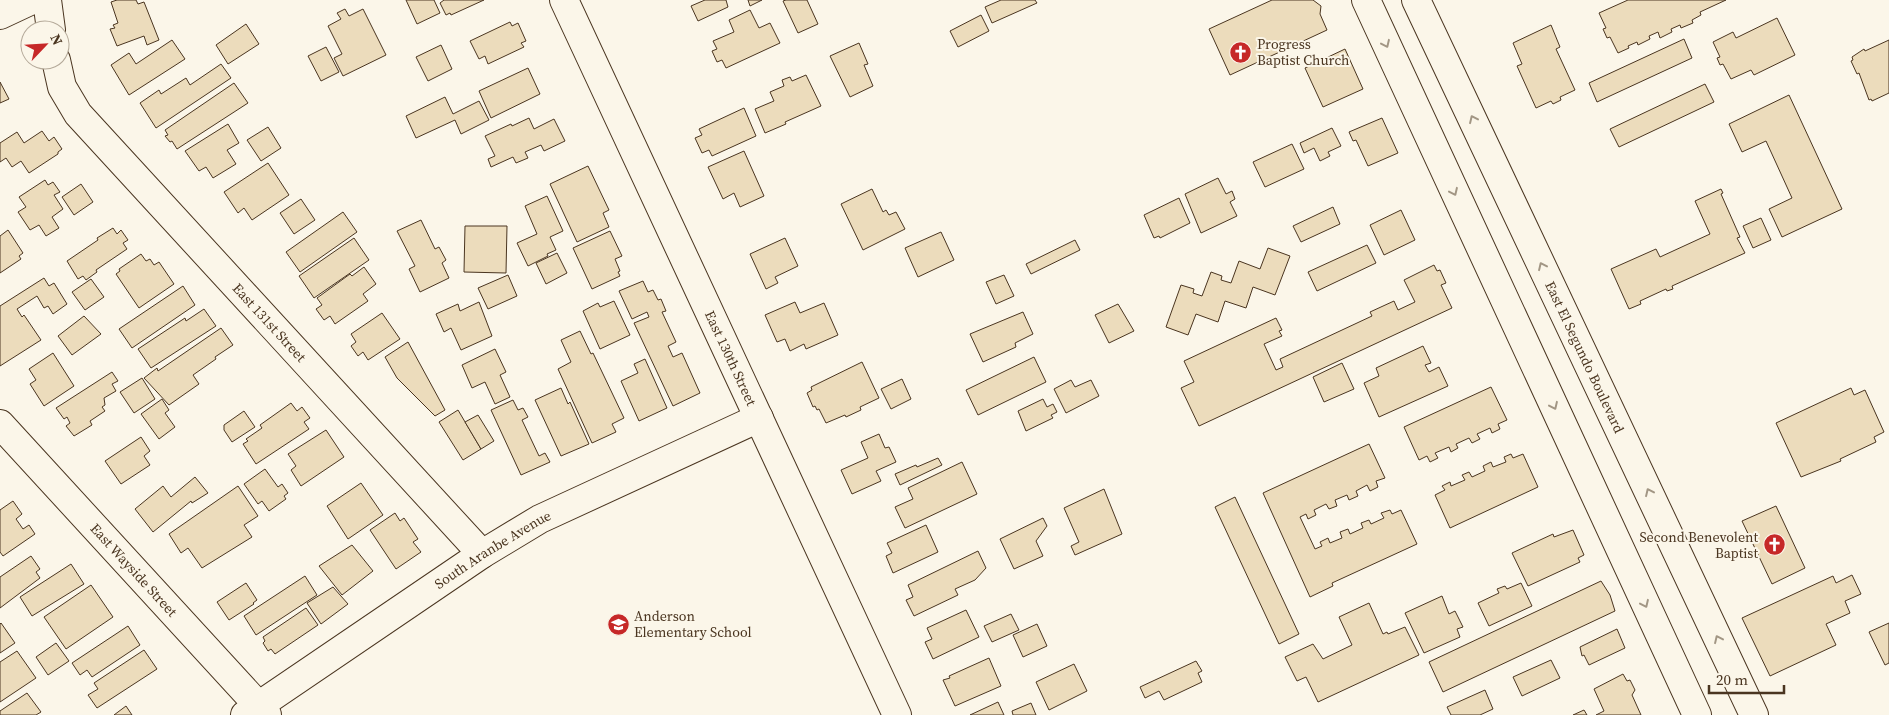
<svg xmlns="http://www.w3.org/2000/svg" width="1889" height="715" viewBox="0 0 1889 715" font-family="'Source Serif 4',serif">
<rect width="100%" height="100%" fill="#fbf6e9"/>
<g fill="#ecdcbc" stroke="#4a3520">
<path d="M117 0H136L138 4 144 2 159 40 147 45 144 36 117 46 110 29 115 28 113 25 118 23 111 2Z"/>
<path d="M406 0H434L440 13 417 24Z"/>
<path d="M444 0H484L451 15 450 13 446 15 440 3Z"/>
<path d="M705 0H726L728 7 698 21 691 6Z"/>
<path d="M748 0H762L750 6Z"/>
<path d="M786 0H807L818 24 798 33 783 1Z"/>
<path d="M1001 0H1035L1037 3 992 23 985 7Z"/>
<path d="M1272 0H1313L1321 6 1320 14 1327 30 1230 75 1209 29Z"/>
<path d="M1628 0H1726L1700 12 1701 15 1692 20 1693 23 1681 28 1680 25 1671 29 1672 32 1660 38 1658 32 1649 36 1650 39 1638 45 1637 42 1628 46 1629 48 1618 53 1610 37 1607 38 1603 29 1606 28 1599 13Z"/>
<path d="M345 9 349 16 363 9 386 55 343 76 334 58 342 54 328 26 341 19 337 13Z"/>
<path d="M750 10 759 28 770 23 780 43 726 68 722 60 717 62 712 51 717 49 713 41 734 32 729 20Z"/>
<path d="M981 15 989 31 958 47 950 31Z"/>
<path d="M1777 18 1795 55 1754 75 1751 70 1731 79 1723 64 1720 65 1717 58 1720 57 1713 42 1733 32 1736 38Z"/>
<path d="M510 22 512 26 518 23 526 41 521 43 524 47 488 64 485 56 479 59 470 41Z"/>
<path d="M246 24 259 44 228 64 216 45Z"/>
<path d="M1551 25 1560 47 1556 49 1575 90 1560 97 1561 100 1553 104 1551 101 1536 108 1517 66 1522 64 1513 43Z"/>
<path d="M1684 39 1692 58 1597 102 1589 83Z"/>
<path d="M172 40 185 59 129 95 111 65 129 53 136 64Z"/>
<path d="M1889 40V93L1872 101 1871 99 1869 100 1859 73 1857 74 1851 61 1853 60 1852 57 1864 49 1865 51Z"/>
<path d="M859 43 868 64 864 65 873 86 850 97 830 56Z"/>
<path d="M441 45 452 69 428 81 416 57Z"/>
<path d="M326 47 339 72 321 81 308 56Z"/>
<path d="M1345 49 1363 89 1323 107 1305 68Z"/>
<path d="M221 64 231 78 156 128 140 103 159 90 161 94 186 78 190 85Z"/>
<path d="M528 68 540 94 491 118 479 91Z"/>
<path d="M806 75 821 106 785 122 786 124 765 133 755 109 774 101 770 92 784 86 782 80 790 77 792 81Z"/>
<path d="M0 82 9 99 0 103Z"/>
<path d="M234 83 248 103 177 149 172 141 170 142 165 136 168 135 165 130Z"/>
<path d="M1705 84 1714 102 1619 147 1610 129Z"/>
<path d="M1789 95 1842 209 1782 237 1769 209 1792 198 1766 141 1742 152 1729 124Z"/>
<path d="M445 97 453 114 479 101 489 120 461 134 455 120 416 138 406 116Z"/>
<path d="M744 108 756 136 712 156 709 150 702 153 695 138 702 135 699 129Z"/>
<path d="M529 118 534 129 554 119 565 141 544 151 541 145 525 152 528 158 516 163 513 157 491 167 488 159 495 156 485 136 511 124 512 126Z"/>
<path d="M1382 118 1398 153 1368 166 1356 140 1353 141 1349 132Z"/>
<path d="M228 124 239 143 227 150 236 164 213 178 206 167 199 171 185 151Z"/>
<path d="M268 127 281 148 261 161 247 140Z"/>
<path d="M1332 128 1341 146 1328 152 1330 156 1320 161 1314 148 1304 153 1300 143Z"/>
<path d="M42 131 49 141 54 137 62 149 58 152V154L29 173 21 161 12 167 6 158 0 162V143L17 132 24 143Z"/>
<path d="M1292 144 1304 169 1265 187 1253 162Z"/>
<path d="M744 151 764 196 740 207 734 193 723 199 708 167Z"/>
<path d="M268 163 289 195 252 220 244 208 238 213 224 192Z"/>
<path d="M588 166 609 210 603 213 609 227 577 242 550 184Z"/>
<path d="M1218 178 1226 194 1232 191 1235 199 1230 202 1237 216 1201 233 1185 194Z"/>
<path d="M45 180 48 185 53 182 60 192 54 195 63 209 52 217 59 228 46 236 39 225 30 230 18 212 26 207 19 197Z"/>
<path d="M81 184 93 202 74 215 62 197Z"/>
<path d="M872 189 883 212 886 210 889 215 896 212 905 229 863 250 841 204Z"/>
<path d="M1721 189 1723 193 1721 194 1740 237 1737 238 1745 253 1672 286 1673 289 1667 291 1666 289 1640 301 1641 304 1629 309 1611 269 1656 249 1660 257 1710 234 1695 201Z"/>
<path d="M547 196 563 231 550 237 556 250 547 254 548 256 528 266 517 243 537 234 525 206Z"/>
<path d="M1179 198 1190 223 1160 238 1159 236 1154 238 1144 215Z"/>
<path d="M301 199 315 220 294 234 280 213Z"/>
<path d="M1333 207 1340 224 1301 242 1293 226Z"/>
<path d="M1401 210 1415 240 1384 255 1370 225Z"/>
<path d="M343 212 357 232 300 272 286 252Z"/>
<path d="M1761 218 1771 240 1753 248 1743 226Z"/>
<path d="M421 220 435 249 439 247 446 260 442 263 449 278 420 292 409 269 415 266 397 231Z"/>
<path d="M465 226H507L506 273 464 272Z"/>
<path d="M113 228 117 234 121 230 128 240 123 243 127 249 96 270 97 272 86 280 83 276 78 279 67 261 98 240 97 238Z"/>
<path d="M8 230 23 253 19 256 21 259 0 273V236Z"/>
<path d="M610 231 622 256 615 259 620 271 618 272 620 276 592 289 573 248Z"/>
<path d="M941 232 954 260 918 277 905 248Z"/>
<path d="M354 238 369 260 314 298 299 276Z"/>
<path d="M785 238 798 266 775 277 778 283 766 289 750 254Z"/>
<path d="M1075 240 1080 250 1031 274 1026 264Z"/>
<path d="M1367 245 1376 263 1317 291 1308 272Z"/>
<path d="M1268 248 1290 256 1275 295 1253 287 1246 308 1225 301 1218 322 1196 314 1188 335 1166 327 1181 285 1194 289 1193 293 1202 296 1211 272 1222 276 1221 280 1231 283 1239 261 1260 269Z"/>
<path d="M557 253 567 273 546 284 536 263Z"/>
<path d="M141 254 146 261 150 259 154 265 159 262 174 284 139 308 116 274 120 271 119 269Z"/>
<path d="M1434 265 1437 271 1440 270 1446 283 1441 285 1452 308 1199 426 1181 388 1194 382 1184 361 1276 318 1282 330 1279 331 1282 336 1264 344 1276 370 1283 367 1280 359 1372 316 1370 312 1394 301 1398 310 1415 302 1404 280Z"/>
<path d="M364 267 376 284 363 294 368 301 335 324 330 316 324 320 316 309 322 305 317 298 350 274 352 276Z"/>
<path d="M508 275 517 296 488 309 478 288Z"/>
<path d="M1004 275 1014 296 996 304 986 282Z"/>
<path d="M44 278 49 286 54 283 67 304 53 314 48 306 44 308 37 296 17 309 22 317 24 315 41 340 0 366V306Z"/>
<path d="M91 279 104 297 85 310 72 292Z"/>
<path d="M643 281 648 292 653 290 658 300 661 299 666 311 662 312 676 342 668 346 673 357 682 353 700 393 673 406 634 323 649 317 647 312 632 319 619 291Z"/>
<path d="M183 286 195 305 132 348 119 329Z"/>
<path d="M614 301 630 335 600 349 583 311 598 303 600 307Z"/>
<path d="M479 302 492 336 461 350 451 328 444 332 436 314 458 304 460 311Z"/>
<path d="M795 302 800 313 824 303 838 335 806 349 804 344 790 351 785 339 777 342 765 315Z"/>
<path d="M1118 304 1134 331 1109 343 1095 315Z"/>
<path d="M204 309 216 326 151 368 138 349 185 318 186 321Z"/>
<path d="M1023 312 1033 334 1015 343 1016 347 983 362 970 334Z"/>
<path d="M382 313 400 339 368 360 363 352 358 356 351 346 356 342 351 334Z"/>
<path d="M84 316 101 334 72 355 58 336Z"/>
<path d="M221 328 233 345 215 357 216 359 193 375 199 384 169 405 144 378 157 368 158 371Z"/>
<path d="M580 331 591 354 593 353 624 418 612 424 616 432 592 443 558 369 571 362 561 340Z"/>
<path d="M408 342 445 410 435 416 397 378 385 357Z"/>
<path d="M1423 346 1431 363 1425 365 1429 372 1439 367 1448 386 1379 417 1364 383 1379 376 1376 368Z"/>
<path d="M495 349 506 372 500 375 510 397 495 404 485 382 472 388 462 365Z"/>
<path d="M53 353 74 386 44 406 30 384 36 380 29 369Z"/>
<path d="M1034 357 1046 382 978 415 966 390Z"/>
<path d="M645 359 667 408 639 421 621 381 638 373 634 364Z"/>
<path d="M862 362 879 398 860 407 861 410 846 417 845 415 826 423 819 409 817 410 815 406 813 407 807 393 812 390 811 387Z"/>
<path d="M1342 363 1354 389 1324 402 1313 377Z"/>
<path d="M112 372 118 381 112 384 116 391 104 398 105 405 102 407 105 411 90 421 92 425 74 436 66 426 70 423 67 417 64 419 56 408Z"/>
<path d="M142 378 155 399 134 413 120 392Z"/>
<path d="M902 379 911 399 891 409 881 389Z"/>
<path d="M1071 380 1075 387 1091 380 1099 396 1066 413 1054 389Z"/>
<path d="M1491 387 1507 420 1498 424 1500 429 1492 433 1490 428 1477 434 1480 439 1472 443 1469 438 1456 444 1458 448 1451 452 1449 447 1435 453 1438 458 1430 462 1427 456 1419 460 1404 427Z"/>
<path d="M561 388 568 404 570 402 589 444 561 456 535 400Z"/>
<path d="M1851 388 1854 395 1865 390 1884 432 1874 437 1876 442 1840 459 1841 461 1801 477 1776 423Z"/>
<path d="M162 399 169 410 165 413 175 427 159 439 141 414Z"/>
<path d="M1043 399 1047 407 1053 404 1057 412 1051 415 1053 418 1026 431 1018 411Z"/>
<path d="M513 400 518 410 523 408 528 417 522 420 539 456 545 453 550 462 521 475 491 410Z"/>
<path d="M291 403 297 411 302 407 310 418 304 422 309 429 256 464 243 444 248 441 246 439 262 428 260 425Z"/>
<path d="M458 410 481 449 463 460 439 422Z"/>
<path d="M244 411 255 427 232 442 224 430V425Z"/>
<path d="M478 415 494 441 481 449 465 422Z"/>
<path d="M326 430 344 457 301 486 291 470 296 466 288 454Z"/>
<path d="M879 434 885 448 889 447 896 462 876 471 881 481 852 494 841 470 868 458 861 442Z"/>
<path d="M141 437 150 451 144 456 150 465 121 484 105 461Z"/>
<path d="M1369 444 1385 478 1376 481 1378 487 1370 491 1367 485 1356 491 1358 496 1349 500 1347 495 1335 500 1337 506 1329 509 1326 504 1314 510 1316 515 1308 519 1306 514 1300 517 1315 549 1322 546 1320 542 1328 538 1330 543 1342 538 1340 532 1348 529 1350 534 1363 528 1361 523 1369 520 1371 524 1384 518 1381 513 1390 510 1392 514 1401 510 1417 544 1332 583 1333 586 1310 597 1263 493Z"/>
<path d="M1511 454 1513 458 1523 454 1538 487 1450 528 1435 495 1445 490 1442 486 1450 482 1451 486 1465 480 1462 475 1469 472 1472 477 1485 471 1483 466 1491 462 1493 467 1506 462 1504 457Z"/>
<path d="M938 458 942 465 900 485 895 474 916 465 917 467Z"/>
<path d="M962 462 977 494 905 528 895 507 913 499 908 488Z"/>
<path d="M265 469 278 487 282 484 288 493 284 496 286 499 269 511 262 501 258 504 244 484Z"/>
<path d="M195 477 208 493 192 503 191 501 153 532 135 509 163 486 171 497Z"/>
<path d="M361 483 383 515 348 539 327 506Z"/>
<path d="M238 486 258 516 244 525 252 537 202 568 188 548 181 553 169 534Z"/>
<path d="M1104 489 1122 534 1075 555 1071 546 1079 542 1064 508Z"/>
<path d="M1235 497 1299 634 1279 644 1215 507Z"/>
<path d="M13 501 22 514 16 519 23 529 29 525 35 534 3 556 0 552V510Z"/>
<path d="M1776 506 1805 568 1772 584 1742 521Z"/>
<path d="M395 513 400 521 404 518 418 539 413 542 421 552 396 569 370 530Z"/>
<path d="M1043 518 1047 526 1036 541 1043 556 1014 569 1000 539Z"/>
<path d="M926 525 938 552 893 573 886 556 892 553 887 543Z"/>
<path d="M1573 530 1584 555 1578 558 1580 562 1528 586 1512 553 1553 534 1554 537Z"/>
<path d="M352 545 373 571 342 595 319 566Z"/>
<path d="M978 551 986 568 975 580 955 589 958 595 914 616 906 600 913 597 908 585Z"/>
<path d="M31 556 40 569 36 572 40 578 0 608V577Z"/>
<path d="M71 564 84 584 32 616 20 597Z"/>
<path d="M1852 575 1861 594 1845 601 1850 613 1826 624 1836 645 1770 676 1742 618 1833 576 1836 583Z"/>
<path d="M305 576 317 595 256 635 244 616Z"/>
<path d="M1601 581 1610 595 1615 611 1443 692 1429 662Z"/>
<path d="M246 583 257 600 253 603 254 604 229 620 217 602Z"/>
<path d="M1521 583 1532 606 1489 626 1478 603 1499 593 1497 589 1505 586 1507 589Z"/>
<path d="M91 585 113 617 66 649 44 617Z"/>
<path d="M333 587 348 604 321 624 307 603Z"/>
<path d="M1442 596 1449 614 1455 611 1463 627 1457 629 1460 637 1424 653 1405 613Z"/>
<path d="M1369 603 1383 634 1387 632 1388 634 1405 627 1419 655 1318 702 1306 677 1297 681 1285 657 1313 644 1323 659 1352 645 1339 617Z"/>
<path d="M306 608 318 625 275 654 271 649 268 651 263 643 265 641 263 637Z"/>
<path d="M966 610 979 637 933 659 925 642 932 639 927 628Z"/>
<path d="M1011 614 1019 630 992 642 984 626Z"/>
<path d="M1 623 15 643 0 653V624Z"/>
<path d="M1889 623V663L1885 665 1869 632Z"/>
<path d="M1037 624 1047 646 1023 657 1013 635Z"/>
<path d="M128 626 140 645 92 677 87 670 80 675 72 663Z"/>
<path d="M1617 629 1625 648 1589 665 1584 655 1582 656 1580 647Z"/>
<path d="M56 643 69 661 48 675 36 657Z"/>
<path d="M144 650 157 669 97 708 88 695 98 689 94 683Z"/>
<path d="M17 651 36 678 0 702V662Z"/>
<path d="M989 658 1001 686 955 706 943 680 950 678 949 676Z"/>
<path d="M1551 660 1560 678 1522 696 1513 677Z"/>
<path d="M1196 661 1202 671 1198 673 1202 682 1164 700 1159 691 1145 698 1140 687Z"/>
<path d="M1074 664 1087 691 1049 710 1036 682Z"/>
<path d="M1623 674 1627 681 1630 680 1635 690 1632 695 1641 715H1596L1604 711 1594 689Z"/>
<path d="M1485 690 1493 709 1480 715H1451L1447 707Z"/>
<path d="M27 693 41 712 36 715H0V711Z"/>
<path d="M998 702 1004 715H970Z"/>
<path d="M1031 703 1036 715H1013L1012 711Z"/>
<path d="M126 706 132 715H114Z"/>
<path d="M1584 710 1587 715H1573Z"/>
</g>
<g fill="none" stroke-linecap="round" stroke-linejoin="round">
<defs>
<g id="minor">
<path d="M47 0 51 30"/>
<path id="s1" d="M564 0 897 715"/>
<path d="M0 15 32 0"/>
<path id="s2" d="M56 60 62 87 78 114 482 554"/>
<path id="s3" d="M0 424 267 715"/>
<path id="s4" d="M245 715 482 554 540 519 759 418"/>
</g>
<g id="major">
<path d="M1366 0 1697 715"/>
<path id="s5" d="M1416 0 1754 715"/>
</g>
</defs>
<use href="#minor" stroke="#4a3520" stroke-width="30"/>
<use href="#major" stroke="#4a3520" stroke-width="30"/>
<use href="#minor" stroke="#fbf6e9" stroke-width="28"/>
<use href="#major" stroke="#fbf6e9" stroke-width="28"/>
</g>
<defs><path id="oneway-chevron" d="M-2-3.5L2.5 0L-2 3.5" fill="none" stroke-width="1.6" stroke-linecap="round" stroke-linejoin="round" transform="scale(1.25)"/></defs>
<g stroke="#a29684">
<use href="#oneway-chevron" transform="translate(1386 44) rotate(65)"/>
<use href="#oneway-chevron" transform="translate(1473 119) rotate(-115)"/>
<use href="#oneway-chevron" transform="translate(1454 192) rotate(65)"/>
<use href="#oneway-chevron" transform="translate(1542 266) rotate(-115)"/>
<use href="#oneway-chevron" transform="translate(1554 406) rotate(65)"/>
<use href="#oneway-chevron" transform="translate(1649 492) rotate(-115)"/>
<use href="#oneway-chevron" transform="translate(1645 604) rotate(65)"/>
<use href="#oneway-chevron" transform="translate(1718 639) rotate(-115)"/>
</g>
<defs>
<symbol id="church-disc" viewBox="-11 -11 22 22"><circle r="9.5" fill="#c62828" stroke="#fbf6e9"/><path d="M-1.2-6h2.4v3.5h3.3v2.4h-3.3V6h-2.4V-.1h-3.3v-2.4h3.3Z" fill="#fff"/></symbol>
<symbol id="school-disc" viewBox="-11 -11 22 22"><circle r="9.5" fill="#c62828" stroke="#fbf6e9"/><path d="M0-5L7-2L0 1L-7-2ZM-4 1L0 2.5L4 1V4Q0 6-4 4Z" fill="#fff"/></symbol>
</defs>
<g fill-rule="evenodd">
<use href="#church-disc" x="1228" y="40" width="25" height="25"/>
<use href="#church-disc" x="1762" y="532" width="25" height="25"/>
<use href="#school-disc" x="606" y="612" width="25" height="25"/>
</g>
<g text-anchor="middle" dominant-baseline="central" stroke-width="4" stroke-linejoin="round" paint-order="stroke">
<g font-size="14" fill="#4a3520" stroke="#fbf6e9" text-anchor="start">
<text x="1257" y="44">Progress<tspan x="1257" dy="16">Baptist Church</tspan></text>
<text x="1758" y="537" text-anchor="end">Second Benevolent<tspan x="1758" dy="16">Baptist</tspan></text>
<text x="634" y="616">Anderson<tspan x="634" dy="16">Elementary School</tspan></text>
</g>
<g font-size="14" fill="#4a3520" stroke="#fbf6e9">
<text stroke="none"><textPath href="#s2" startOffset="342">East 131st Street</textPath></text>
<text stroke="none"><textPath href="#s5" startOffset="395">East El Segundo Boulevard</textPath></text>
<text stroke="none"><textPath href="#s1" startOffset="395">East 130th Street</textPath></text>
<text stroke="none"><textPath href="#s4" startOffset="298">South Aranbe Avenue</textPath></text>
<text stroke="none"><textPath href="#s3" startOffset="198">East Wayside Street</textPath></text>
</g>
</g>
<g transform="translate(45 45) rotate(65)"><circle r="24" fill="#fbf6e9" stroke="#b4a999"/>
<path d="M0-4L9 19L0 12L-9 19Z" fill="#c62828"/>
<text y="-8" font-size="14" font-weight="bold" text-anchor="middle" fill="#4a3520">N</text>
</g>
<path d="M1709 685v8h75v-8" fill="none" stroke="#4a3520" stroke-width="2.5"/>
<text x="1716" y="685" font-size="15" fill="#4a3520" stroke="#fbf6e9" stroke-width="4" paint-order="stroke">20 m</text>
</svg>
